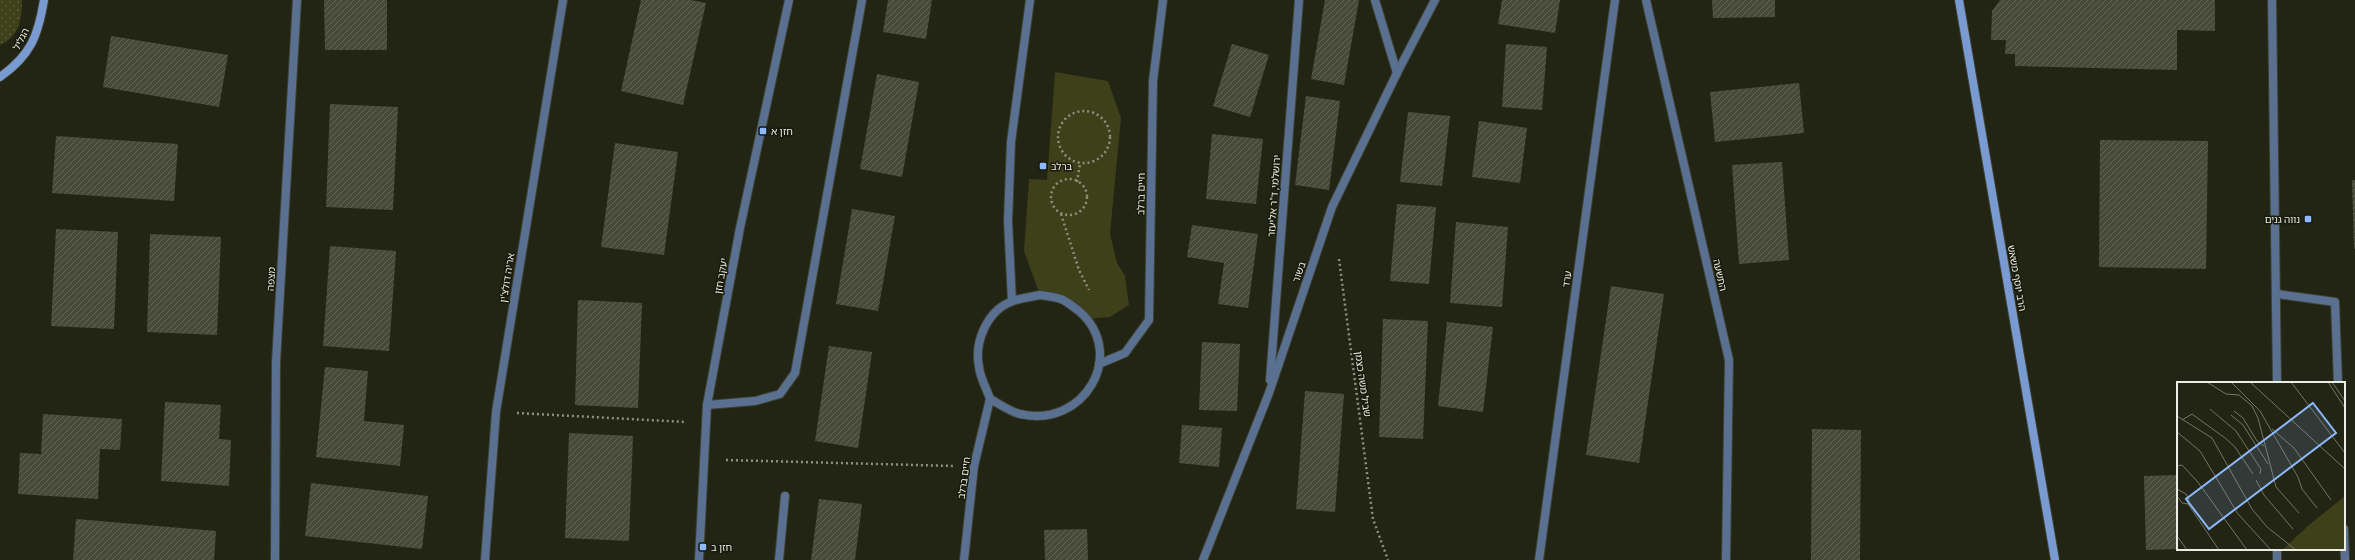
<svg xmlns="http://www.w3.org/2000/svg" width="2355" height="560" viewBox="0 0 2355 560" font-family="'Roboto Condensed','Noto Sans Hebrew',sans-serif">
<defs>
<pattern id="grass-dots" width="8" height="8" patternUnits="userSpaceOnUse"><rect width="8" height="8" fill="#3d4019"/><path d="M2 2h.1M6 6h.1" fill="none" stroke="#595c3a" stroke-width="1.8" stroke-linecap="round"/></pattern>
<pattern id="building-hatch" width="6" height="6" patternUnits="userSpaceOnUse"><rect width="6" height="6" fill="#484a39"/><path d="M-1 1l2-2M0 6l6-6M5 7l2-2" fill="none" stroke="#636456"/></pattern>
</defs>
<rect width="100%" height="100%" fill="#222414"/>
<path fill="url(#grass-dots)" d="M0 0H22C22 19 19 37 0 45Z"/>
<path fill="#3d4019" d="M1055 72 1108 81 1121 118 1110 234 1117 263 1125 276 1129 305 1110 317 1087 319 1071 305 1040 295 1024 251 1029 179 1047 180Z"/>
<g fill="url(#building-hatch)">
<path d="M324 0H387V50H325Z"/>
<path d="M641 0H691L706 3 683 105 621 91Z"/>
<path d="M888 0H932L926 39 883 32Z"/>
<path d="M1325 0H1359L1344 85 1311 79Z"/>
<path d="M1502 0H1560L1555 33 1498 24Z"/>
<path d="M1712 0H1775V17L1713 18Z"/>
<path d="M2000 0H2215V31L2177 30V70L2015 66V54H2005L2006 40H1991L1992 11Z"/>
<path d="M111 36 228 55 219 107 103 87Z"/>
<path d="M1232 44 1269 55 1250 117 1213 106Z"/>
<path d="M1506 44 1547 47 1542 110 1502 107Z"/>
<path d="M877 74 919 82 902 177 860 169Z"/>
<path d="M1799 83 1804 133 1715 142 1710 92Z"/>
<path d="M1306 96 1340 101 1329 190 1295 185Z"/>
<path d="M330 104 398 107 393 210 326 207Z"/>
<path d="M1408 112 1450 116 1442 186 1400 182Z"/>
<path d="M1479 121 1527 128 1520 183 1472 177Z"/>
<path d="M1212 134 1263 139 1256 204 1206 199Z"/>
<path d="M56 136 178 144 174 201 52 193Z"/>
<path d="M2100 140 2208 141 2206 269 2099 267Z"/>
<path d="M615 143 678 152 664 255 601 247Z"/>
<path d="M1782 162 1789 260 1739 264 1732 165Z"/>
<path d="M2352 180H2355V249H2354Z"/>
<path d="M1397 204 1436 207 1429 284 1390 281Z"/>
<path d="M852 209 895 216 878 311 836 304Z"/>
<path d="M1456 222 1508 227 1502 307 1450 303Z"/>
<path d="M1192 225 1258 234 1248 308 1218 304 1224 263 1187 257Z"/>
<path d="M56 229 118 232 114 329 51 326Z"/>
<path d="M150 234 221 237 217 335 147 332Z"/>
<path d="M330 246 396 251 389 351 323 346Z"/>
<path d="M1611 286 1664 294 1639 463 1586 455Z"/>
<path d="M578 300 642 303 638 408 575 405Z"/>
<path d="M1383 319 1428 321 1423 439 1379 437Z"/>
<path d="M1447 322 1493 327 1483 412 1438 406Z"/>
<path d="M1202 342 1240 344 1237 411 1199 410Z"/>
<path d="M829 346 872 352 858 448 815 441Z"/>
<path d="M325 367 368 371 364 421 404 425 400 466 316 457Z"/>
<path d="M1305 391 1344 394 1335 512 1296 509Z"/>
<path d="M165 402 221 405 219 439 231 440 229 486 161 481Z"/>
<path d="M43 414 122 419 120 450 100 449 98 499 18 494 20 453 41 454Z"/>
<path d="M1182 425 1222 428 1219 467 1179 463Z"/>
<path d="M1812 429 1861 430 1860 560H1811Z"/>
<path d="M569 433 633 436 629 541 565 538Z"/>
<path d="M2178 475V549L2146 550 2144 476Z"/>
<path d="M311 483 428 496 422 549 305 536Z"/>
<path d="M819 499 862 504 855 560H811Z"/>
<path d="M76 519 216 531 214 560H73Z"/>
<path d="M1087 529 1088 560H1045L1044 530Z"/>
</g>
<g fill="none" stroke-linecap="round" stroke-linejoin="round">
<defs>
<g id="lane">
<path d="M2277 294 2335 302 2338 383"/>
<path d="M707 405 755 401 780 394 795 373 862 0"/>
<path d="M2344 529 2345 560"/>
<path d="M779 560 785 496"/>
</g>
<g id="street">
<path d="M1375 0 1397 73"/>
<path d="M1646 0 1729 360 1726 560"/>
<path d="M2272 0 2277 383"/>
<path d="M1040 295C1047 296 1055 297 1061 299 1068 302 1073 307 1079 311 1128 354 1084 429 1020 414 1010 412 1000 404 990 399 987 389 980 378 979 367 974 342 987 310 1013 301 1021 298 1031 297 1040 295Z"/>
<path d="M1012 301 1008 221 1011 142 1030 0"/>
<path d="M1099 364 1125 353 1149 320 1153 81 1163 0"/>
<path d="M1270 380 1299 0"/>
<path d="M275 560 276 362 297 0"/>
<path d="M485 560 496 412 563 0"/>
<path d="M699 560 707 405 740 228 789 0"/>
<path d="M964 560 974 466 990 399"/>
<path d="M1203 560 1269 393 1332 207 1397 73 1435 0"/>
<path d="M1539 560 1615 0"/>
<path d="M2277 560V549"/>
</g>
<g id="secondary">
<path d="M1959 0 2055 560"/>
<path d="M0 77C31 55 38 36 44 0"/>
</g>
</defs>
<use href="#lane" stroke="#3e4031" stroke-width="10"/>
<use href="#street" stroke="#3e4031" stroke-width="10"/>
<use href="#secondary" stroke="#3e4031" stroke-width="10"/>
<g stroke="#8e9083" stroke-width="2.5" stroke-dasharray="2 3" stroke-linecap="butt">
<circle cx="1084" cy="137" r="26"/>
<circle cx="1069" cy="197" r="18"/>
<path d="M1077 182 1080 164"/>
<path d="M1061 214 1079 270 1089 290"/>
<path d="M1339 259 1373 519 1388 560"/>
<path d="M517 413 686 422"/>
<path d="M726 460 953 466"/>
</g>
<use href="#lane" stroke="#5a7091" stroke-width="8"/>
<use href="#street" stroke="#5a7091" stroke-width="8"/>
<use href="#secondary" stroke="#799bd1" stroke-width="8"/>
</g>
<g fill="#8db9fc" stroke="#191a0b" stroke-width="1.5">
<rect x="759" y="127" width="8" height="8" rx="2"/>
<rect x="1039" y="162" width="8" height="8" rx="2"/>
<rect x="2304" y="215" width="8" height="8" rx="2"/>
<rect x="699" y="543" width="8" height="8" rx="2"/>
</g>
<g text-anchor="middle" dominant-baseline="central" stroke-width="3" stroke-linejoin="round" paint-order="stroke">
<g font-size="10" fill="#eceee3" stroke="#191a0b">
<text transform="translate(21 39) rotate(-63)">הגליל</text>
<text transform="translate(1141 194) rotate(-89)">חיים ברלב</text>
<text transform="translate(1274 196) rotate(-86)">ירושלמי, ד"ר אליעזר</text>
<text transform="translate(1299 272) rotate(-71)">בשור</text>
<text transform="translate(1720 275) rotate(77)">התשעה</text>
<text transform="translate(721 276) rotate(-80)">יעקב חזן</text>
<text transform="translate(507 278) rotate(-81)">אריה דולצ'ין</text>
<text transform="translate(2017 278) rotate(80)">הרב יוסף משאש</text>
<text transform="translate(271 279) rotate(-87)">מצפה</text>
<text transform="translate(1567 279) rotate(-82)">ערד</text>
<text transform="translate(1363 384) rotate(82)">שביל משה כצמן</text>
<text transform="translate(964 478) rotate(-82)">חיים ברלב</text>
</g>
<g font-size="10" fill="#eceee3" stroke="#191a0b" text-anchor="start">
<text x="771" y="131">חזן א</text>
<text x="1051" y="166">ברלב</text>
<text x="2300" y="219" text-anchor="end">נווה גנים</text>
<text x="711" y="547">חזן ב</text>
</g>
</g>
<g transform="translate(2177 382)">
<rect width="168" height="168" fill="#222414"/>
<path d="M168 114V168H105L132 143Z" fill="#3d4019"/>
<path fill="none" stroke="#737567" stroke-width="1" d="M30 0 49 12 62 13M54 0 83 29 121 95 125 107 140 126M73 0 168 87M114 0 168 71M151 0 168 26M155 0 168 19M62 13 75 24 81 36 99 105 122 131M33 27 59 49 84 87 83 92M57 29 66 36 80 59 87 64M54 33 66 43 91 82M0 34 35 56 75 127 90 145 119 168M5 38 15 32 48 56 58 65 76 92M95 47 117 66 154 118M0 50 23 69 61 132 94 168M0 84 5 83 20 99 70 168M79 98 87 113 116 147M0 107 9 112 12 118 11 122 42 168M0 114 5 121 11 122M0 154 10 168"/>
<path fill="#8db9fc" fill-opacity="0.15" stroke="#8db9fc" stroke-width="2" d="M136 21 159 51 32 147 9 117Z"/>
<rect width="168" height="168" fill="none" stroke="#eceee3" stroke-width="2"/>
</g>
</svg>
